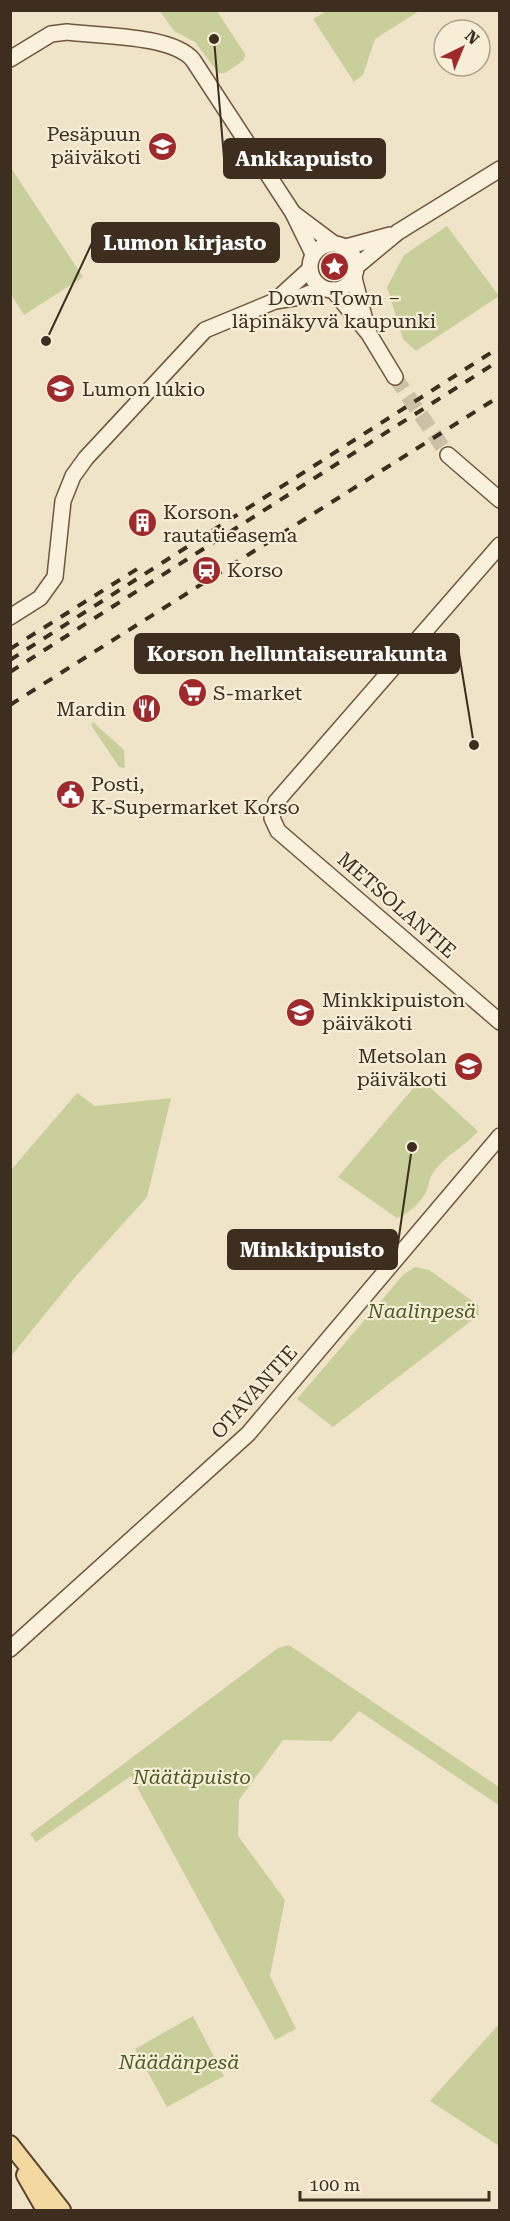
<svg xmlns="http://www.w3.org/2000/svg" width="510" height="2221" viewBox="0 0 510 2221" font-family="'Roboto Serif',serif">
<rect width="100%" height="100%" fill="#f0e4c8"/>
<g fill="#c9cf9b">
<path d="M160 11H217L245 54 244 60 225 73H218L195 42 174 31Z"/>
<path d="M326 11V10L419 11 375 39 363 75 354 82 313 19Z"/>
<path d="M11 168 83 277 24 315 11 294Z"/>
<path d="M447 226 499 296 416 351 403 339 387 287 404 255Z"/>
<path d="M93 722 124 750 125 768 119 767 91 725Z"/>
<path d="M421 1079 478 1131C463 1149 445 1154 431 1176 429 1180 429 1185 427 1190 422 1201 409 1214 397 1218L338 1177Z"/>
<path d="M77 1093 95 1106 171 1098 147 1197 76 1276 11 1356V1170Z"/>
<path d="M415 1267 429 1270 478 1305 479 1315 333 1427 297 1399 404 1274Z"/>
<path d="M289 1645 499 1787 500 1806 359 1711 332 1741 283 1740 239 1800 238 1836 285 1900 270 1976 296 2029 275 2040 131 1776 36 1842 30 1834 278 1648Z"/>
<path d="M193 2016 224 2076 167 2107 135 2049Z"/>
<path d="M499 2024V2146L430 2101Z"/>
</g>
<g fill="none" stroke-linecap="round" stroke-linejoin="round">
<path stroke="#ccc0a6" stroke-width="15" stroke-dasharray="15 8" stroke-linecap="butt" d="M395 377 448 455"/>
<defs>
<g id="secondary">
<path d="M10 59 51 34 67 32C99 36 173 35 193 60L293 213 313 254"/>
<path d="M293 213 333 243"/>
<circle cx="333" cy="267" r="23"/>
<path d="M346 247 390 235"/>
<path d="M357 266 398 232 500 169"/>
<path d="M354 278 366 324"/>
<path d="M333 290 369 334 395 377"/>
<path d="M275 301 310 269"/>
<path d="M448 455 500 500"/>
<path d="M500 545 276 802 272 818 278 831 500 1022"/>
<path d="M10 617 40 598 55 577 63 501 73 476 86 458 205 330 275 301 300 297 323 288"/>
<path d="M10 1649 248 1434 500 1136"/>
</g>
<g id="primary">
<path d="M10 2144 62 2210"/>
<path d="M25 2175 45 2210"/>
</g>
</defs>
<use href="#secondary" stroke="#6f573f" stroke-width="18"/>
<use href="#primary" stroke="#5b4430" stroke-width="20"/>
<use href="#secondary" stroke="#faf1dc" stroke-width="15"/>
<use href="#primary" stroke="#f3d9a0" stroke-width="16"/>
<g stroke="#3d2e20" stroke-width="4" stroke-dasharray="10 10" stroke-linecap="butt">
<path d="M10 649 145 564"/>
<path d="M10 660 500 347"/>
<path d="M10 672 500 360"/>
<path d="M10 705 500 396"/>
</g>
</g>
<defs>
<symbol id="school-disc" viewBox="-11 -11 22 22"><circle r="9.5" fill="#9e2a2b" stroke="#f7eed8"/><path d="M0-5L7-2L0 1L-7-2ZM-4 1L0 2.5L4 1V4Q0 6-4 4Z" fill="#fff"/></symbol>
<symbol id="sight-disc" viewBox="-11 -11 22 22"><circle r="9.5" fill="#9e2a2b" stroke="#f7eed8"/><path d="M0-6L1.8-2.2L6-1.7L2.9 1.2L3.7 5.4L0 3.3L-3.7 5.4L-2.9 1.2L-6-1.7L-1.8-2.2Z" fill="#fff"/></symbol>
<symbol id="building-disc" viewBox="-11 -11 22 22"><circle r="9.5" fill="#9e2a2b" stroke="#f7eed8"/><path d="M-4-6H4V6H1V3H-1V6H-4ZM-2.5-4.3h1.7v1.8h-1.7ZM.8-4.3h1.7v1.8H.8ZM-2.5-1h1.7V.8h-1.7ZM.8-1h1.7V.8H.8Z" fill="#fff"/></symbol>
<symbol id="station-disc" viewBox="-11 -11 22 22"><circle r="9.5" fill="#9e2a2b" stroke="#f7eed8"/><path d="M-3-6H3Q5-6 5-4V2Q5 4 3 4L4.5 6H3L1.5 4h-3L-3 6H-4.5L-3 4Q-5 4-5 2V-4Q-5-6-3-6ZM-3.5-4v3h7v-3ZM-3.5 1v1.5H-2V1ZM2 1v1.5H3.5V1Z" fill="#fff"/></symbol>
<symbol id="supermarket-disc" viewBox="-11 -11 22 22"><circle r="9.5" fill="#9e2a2b" stroke="#f7eed8"/><path d="M-6-5.5h2.5l.6 2H6L4.5 2H-2.5L-4.4-4H-6ZM-1.5 3.2a1.3 1.3 0 1 0 .1 0ZM3 3.2a1.3 1.3 0 1 0 .1 0Z" fill="#fff"/></symbol>
<symbol id="restaurant-disc" viewBox="-11 -11 22 22"><circle r="9.5" fill="#9e2a2b" stroke="#f7eed8"/><path d="M-5-6h1v4h1v-4h1v4h1v-4h1v5L-1.5 .5V6h-2V.5L-5-1ZM5-6V6H3V1.5H1.5Q1.5-4 5-6Z" fill="#fff"/></symbol>
<symbol id="civic-disc" viewBox="-11 -11 22 22"><circle r="9.5" fill="#9e2a2b" stroke="#f7eed8"/><path d="M-.6-6.5H3V-4.5H.6V-3L4-1V1h2V6H-6V1h2V-1L-.6-3ZM-1.2 2.5V6h2.4V2.5Z" fill="#fff"/></symbol>
</defs>
<g fill-rule="evenodd">
<use href="#school-disc" x="146" y="130" width="33" height="33"/>
<use href="#sight-disc" x="318" y="250" width="33" height="33"/>
<use href="#school-disc" x="44" y="372" width="33" height="33"/>
<use href="#building-disc" x="126" y="506" width="33" height="33"/>
<use href="#station-disc" x="190" y="554" width="33" height="33"/>
<use href="#supermarket-disc" x="176" y="676" width="33" height="33"/>
<use href="#restaurant-disc" x="130" y="692" width="33" height="33"/>
<use href="#civic-disc" x="54" y="778" width="33" height="33"/>
<use href="#school-disc" x="284" y="996" width="33" height="33"/>
<use href="#school-disc" x="452" y="1050" width="33" height="33"/>
</g>
<g text-anchor="middle" dominant-baseline="central" stroke-width="4.5" stroke-linejoin="round" paint-order="stroke">
<g font-size="20" fill="#3d2e20" stroke="#f7eed8" text-anchor="start">
<text x="141" y="134" text-anchor="end">Pesäpuun<tspan x="141" dy="23">päiväkoti</tspan></text>
<text x="334" y="298" text-anchor="middle">Down Town –<tspan x="334" dy="23">läpinäkyvä kaupunki</tspan></text>
<text x="82" y="389">Lumon lukio</text>
<text x="163" y="512">Korson<tspan x="163" dy="23">rautatieasema</tspan></text>
<text x="227" y="570">Korso</text>
<text x="213" y="693">S-market</text>
<text x="126" y="709" text-anchor="end">Mardin</text>
<text x="91" y="784">Posti,<tspan x="91" dy="23">K-Supermarket Korso</tspan></text>
<text x="322" y="1000">Minkkipuiston<tspan x="322" dy="23">päiväkoti</tspan></text>
<text x="447" y="1056" text-anchor="end">Metsolan<tspan x="447" dy="23">päiväkoti</tspan></text>
</g>
<g font-size="20" fill="#3d2e20" stroke="#f7eed8">
<text transform="translate(397 905) rotate(41)">METSOLANTIE</text>
<text transform="translate(254 1392) rotate(-48)">OTAVANTIE</text>
</g>
<g font-size="20" font-style="italic" fill="#4d5a26" stroke="#f7eed8">
<text x="422" y="1311">Naalinpesä</text>
<text x="192" y="1777">Näätäpuisto</text>
<text x="179" y="2062">Näädänpesä</text>
</g>
</g>
<path fill="none" stroke="#3d2e20" stroke-width="2" d="M214 39L224 158M46 341L92 243M474 745L459 653M412 1147L397 1250"/>
<g fill="#3d2e20" stroke="#f7eed8" stroke-width="2">
<circle cx="214" cy="39" r="6"/>
<circle cx="46" cy="341" r="6"/>
<circle cx="474" cy="745" r="6"/>
<circle cx="412" cy="1147" r="6"/>
</g>
<g fill="#3d2e20" stroke="#3d2e20" stroke-width="2">
<rect x="224" y="139" width="161" height="39" rx="6"/>
<rect x="92" y="223" width="187" height="39" rx="6"/>
<rect x="135" y="634" width="324" height="39" rx="6"/>
<rect x="228" y="1230" width="169" height="39" rx="6"/>
</g>
<g font-size="21" text-anchor="middle" font-weight="bold" fill="#fff">
<text x="304" y="166">Ankkapuisto</text>
<text x="185" y="250">Lumon kirjasto</text>
<text x="297" y="661">Korson helluntaiseurakunta</text>
<text x="312" y="1257">Minkkipuisto</text>
</g>
<rect width="510" height="2221" fill="none" stroke="#3d2e20" stroke-width="24"/>
<g transform="translate(462 48) rotate(43)"><circle r="28" fill="#f7eed8" stroke="#ada18e" stroke-width="1.5"/>
<path d="M0-4.5L10 22L0 15L-10 22Z" fill="#9e2a2b"/>
<text y="-9" font-size="16" font-weight="bold" text-anchor="middle" fill="#3d2e20">N</text>
</g>
<path d="M300 2191v9h189v-9" fill="none" stroke="#3d2e20" stroke-width="3"/>
<text x="309" y="2191" font-size="18" fill="#3d2e20" stroke="#f7eed8" stroke-width="4.5" paint-order="stroke">100 m</text>
</svg>
